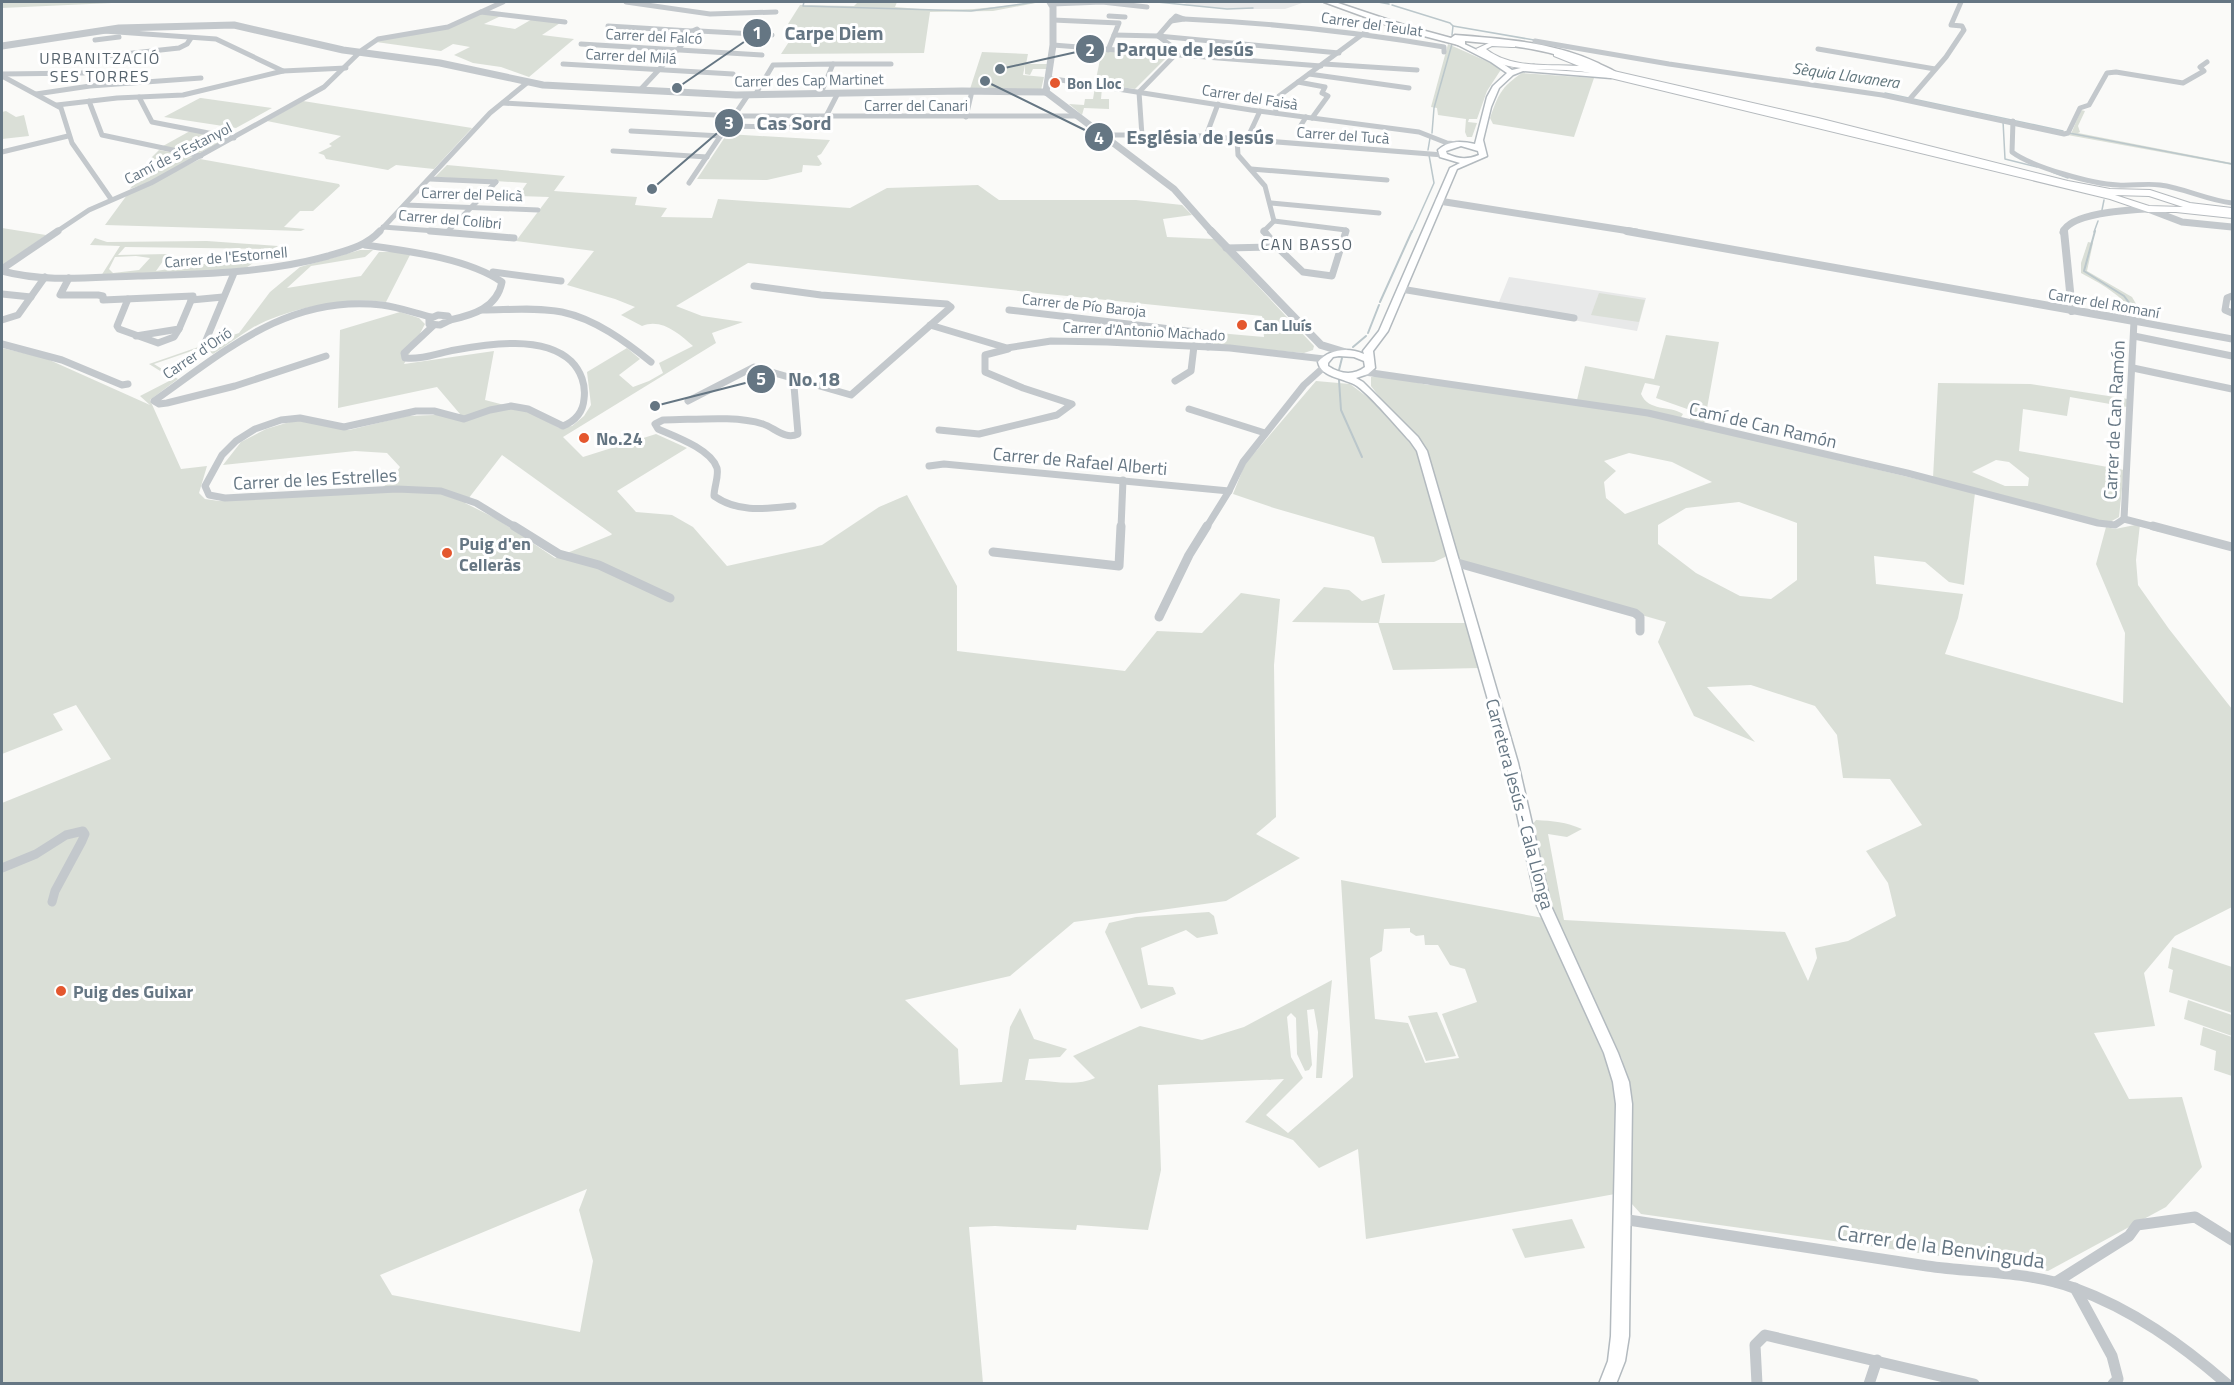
<svg xmlns="http://www.w3.org/2000/svg" width="2234" height="1385" viewBox="0 0 2234 1385" font-family="'Titillium Web',sans-serif">
<rect width="100%" height="100%" fill="#fafaf8"/>
<g fill="#e8e9e9">
<path d="M1189 2H1305L1285 9H1229L1181 5Z"/>
<path d="M1509 277 1646 298 1637 331 1497 307Z"/>
</g>
<g fill="#dadfd7" fill-rule="evenodd">
<path d="M2 2H134L2 8Z"/>
<path d="M858 2H897L895 7 932 10 974 9 1041 2 993 11 930 12 924 53 781 54 794 34 788 24 800 5 854 6Z"/>
<path d="M480 13 503 15 484 24 515 29 534 18 560 23 542 35 574 39 529 77 501 67 473 63 454 55 470 47 453 44 441 51 376 42 380 39 445 29Z"/>
<path d="M1448 44 1502 68 1487 91 1477 119H1469L1468 122 1477 123 1472 137H1467L1465 132 1466 119 1438 115 1437 108 1431 107Z"/>
<path d="M1102 50 1164 56 1167 57 1135 89 1092 83 1096 79Z"/>
<path d="M982 52 1028 54 1026 64H1047L1046 69H1033L1030 75 1025 74V65L1023 75 1044 77 1041 90 970 89Z"/>
<path d="M1522 73 1594 78 1574 137 1493 124 1490 118C1498 95 1501 87 1522 73Z"/>
<path d="M1095 87 1102 88 1101 99H1109V109L1084 108 1082 115 1069 104 1084 105 1085 99H1093Z"/>
<path d="M200 98H201L272 108 236 128 164 117Z"/>
<path d="M303 101 472 128 434 169 396 165 388 170 326 159 324 155 318 153 332 146 329 144 341 136 267 121Z"/>
<path d="M2081 110 2085 111 2078 126 2080 132 2078 133 2232 163V165L2062 134H2071Z"/>
<path d="M6 111 16 117 24 115 29 136 2 139V112Z"/>
<path d="M190 131 227 139 198 154 163 146Z"/>
<path d="M727 134 830 140 821 154 817 156 822 164 819 166 803 165 802 172 767 180 697 179Z"/>
<path d="M159 150 196 157 150 182 130 189 149 160Z"/>
<path d="M200 159 339 184 340 186 313 211H300L284 227 305 229 301 231 105 225 127 195Z"/>
<path d="M447 165 565 176 554 191 637 197 635 205 667 208 661 217 712 218 718 199 850 208 887 188 978 185 999 200H1136L1182 205 1192 215 1163 219 1167 237 1214 239 1314 346 1313 350 1304 353 1213 345 1218 333 1264 337 1262 316 748 263 676 306 702 316 743 322 712 333 716 343 563 437 583 457 656 434 687 448 617 491 636 512 672 515 693 527 727 566 822 545 879 507 907 495 957 586V651L1125 671 1157 631 1202 633 1241 593 1280 599 1274 665 1276 817 1256 834 1300 858 1226 901 1074 922 1010 976 905 1000 958 1049 960 1085 1002 1082 1010 1027 1020 1008 1034 1039 1067 1049 1060 1057 1029 1059 1025 1080C1050 1079 1073 1088 1095 1078L1073 1056 1140 1026 1202 1040 1244 1027 1332 980 1322 1078H1316L1318 1032 1314 1009 1307 1010 1312 1065 1309 1070 1305 1071 1297 1054 1296 1018 1291 1013 1287 1017 1291 1057 1303 1078 1266 1115 1288 1133 1353 1077 1341 880 1543 918 1612 1074 1617 1101 1615 1194 1366 1239 1358 1149 1319 1168 1293 1140 1245 1122 1284 1079 1158 1085 1161 1170 1148 1230 1077 1225 1076 1230 995 1226 969 1227 983 1383H2V803L111 759 76 705 53 714 63 730 2 754V348L45 358 150 405 140 396 173 379 149 364 239 333 270 292 300 267 360 250H373L365 257 311 266 287 288 361 276 379 252H401L410 255 386 302C345 297 288 308 252 328 239 336 226 346 213 354L203 347 154 364 178 379 150 400 181 469 207 466 199 493 205 499 219 501 242 498 373 493 389 483 400 467 387 453 355 451 223 465 241 442 266 429 296 420 349 430 407 416 460 414 437 387 338 408 340 330 400 312 419 318 425 324 404 364 494 351 485 400 527 411 559 428 572 426 584 416 591 405 587 372 627 348 640 359 619 375 633 387 649 381 663 373 659 363 693 346C679 334 662 318 642 326L621 315 635 307 615 299 567 285 594 251 516 241 549 197 518 196 527 183 435 177ZM502 455 612 534 611 535 555 558 497 519 465 503ZM1410 928V932L1416 936 1424 935 1425 945H1438L1450 965 1465 969 1477 1002 1442 1014 1459 1058 1425 1063 1408 1023 1375 1019 1370 958 1382 951 1384 929ZM587 1189 579 1210 593 1261 580 1332 392 1295 380 1275Z"/>
<path d="M2 228 46 235 2 266Z"/>
<path d="M95 238 107 242 207 241 278 246 274 249 125 247 118 255 168 254 156 271 200 264 253 263 243 270 101 276 120 246 90 245ZM136 256 150 258 139 270 113 273 109 269 115 257Z"/>
<path d="M2088 242 2093 243 2087 271 2132 297 2146 321H2140C2125 297 2105 286 2081 273V263Z"/>
<path d="M1599 293 1645 300 1639 322 1591 315Z"/>
<path d="M1666 335 1719 342 1704 425 1690 422V410L1656 398 1660 386 1645 383 1641 394C1649 412 1669 405 1683 414L1680 419 1577 400 1585 366 1654 379Z"/>
<path d="M1383 375 1428 385 1441 384 1642 413 1975 493 1964 585 1949 582 1925 562 1874 556 1876 584 1963 594 1958 618 1945 654 2123 703 2125 633 2096 564 2106 527 2115 529 2140 524 2136 560 2138 585 2169 629 2232 709V907L2175 936 2144 973 2155 1026 2094 1033 2129 1099 2182 1097 2202 1167 2166 1207 2048 1271 1641 1214 1631 1203V1103L1622 1059 1549 904 1532 825 1536 820C1553 821 1566 822 1582 829L1567 837 1548 834 1564 920 1785 932 1808 981 1817 958 1815 948 1848 941 1896 916 1888 883 1866 851 1922 825 1890 779 1843 778 1837 735 1815 706 1751 685 1707 687 1755 742 1694 716 1658 642 1666 622 1459 563 1424 445 1387 407 1371 386V377ZM1629 453 1672 462 1712 482 1625 514 1606 498 1604 482 1616 471 1604 461ZM1739 502 1797 523V580L1771 599 1740 596 1696 573 1658 544V525L1686 508Z"/>
<path d="M1316 381 1350 384 1370 399 1414 444 1421 459 1447 553 1445 557 1434 562 1382 563 1374 537 1274 508 1233 494 1245 464Z"/>
<path d="M1938 383 2030 384 2128 399 2127 407 2070 397 2067 416 2023 409 2019 451 2124 470 2119 517 2110 522 2087 518 1933 478ZM1996 460 2009 462 2029 478 2028 486H2005L1972 472Z"/>
<path d="M1324 587 1349 590 1362 601 1385 594 1379 623H1466L1479 668 1393 670 1378 623 1292 622Z"/>
<path d="M1209 912 1214 916 1218 934 1197 938 1186 930 1141 948 1148 985 1173 987 1176 994 1141 1009 1105 932 1109 923 1136 917Z"/>
<path d="M2172 947 2232 967V1013L2169 992 2173 970 2168 968Z"/>
<path d="M2188 1000 2232 1015V1036L2184 1019Z"/>
<path d="M1437 1012 1456 1056 1426 1061 1408 1016Z"/>
<path d="M2203 1027 2232 1037V1076L2214 1070 2216 1051 2200 1045Z"/>
<path d="M1572 1219 1585 1248 1525 1258 1512 1229Z"/>
</g>
<g fill="none" stroke-linecap="round" stroke-linejoin="round">
<g stroke="#bbc7cb" stroke-width="1.5">
<path d="M804 2 803 6 971 11 1036 2"/>
<path d="M1157 2 1227 9 1253 8"/>
<path d="M1378 2 1389 4"/>
<path d="M1392 5 1450 23 1453 26 1452 35"/>
<path d="M1453 26 1534 40"/>
<path d="M1885 93 2063 131"/>
<path d="M2003 121 2005 159 2037 167"/>
<path d="M1432 133 1434 108 1452 44"/>
<path d="M2069 133 2232 164"/>
<path d="M1428 150 1430 138"/>
<path d="M2052 172 2068 178"/>
<path d="M2102 210 2104 200"/>
<path d="M1412 232 1434 183 1429 155"/>
<path d="M2094 232 2098 221"/>
</g>
<g stroke="#bbc7cb" stroke-width="2">
<path d="M2095 231 2084 271 2124 296 2143 321"/>
<path d="M1380 302 1412 231"/>
<path d="M1368 333 1379 305"/>
<path d="M1353 347 1366 336"/>
<path d="M1339 370 1342 358"/>
<path d="M1339 380 1341 410 1362 457"/>
</g>
<defs>
<path id="secondary" d="M1456 40 1496 59 1512 70 1534 65 1538 67 1536 69 1611 74 1615 76 1611 78 1523 71 1513 75 1499 88 1491 107 1483 140 1487 156 1457 169 1388 331 1373 351 1375 368 1368 374 1356 378 1363 382 1418 437 1427 451 1518 763 1551 906 1618 1053 1629 1082 1632 1104 1629 1336 1625 1361 1616 1384H1599L1608 1361 1611 1336 1616 1104 1613 1082 1604 1053 1537 906 1506 763 1417 451 1410 441C1395 425 1374 399 1357 386 1345 378 1321 378 1318 362 1329 349 1348 347 1364 354L1363 351 1379 331 1450 168 1460 163 1440 157 1438 150C1449 140 1462 141 1475 144L1487 97 1493 86 1507 73 1491 62 1454 43 1453 42ZM1461 146 1478 151 1479 155C1467 160 1459 159 1447 154L1446 151ZM1339 356 1354 357 1364 361 1365 367C1353 376 1340 374 1328 366V363L1333 357Z"/>
<path id="primary" d="M1491 42 1515 43V47H1512L1492 46 1486 49C1511 69 1549 64 1579 66L1554 56V52H1557L1592 66 1818 118 2068 181 2110 189 2150 190 2190 203 2232 208V218L2176 212H2148L2110 199 1590 73C1554 65 1505 78 1476 49ZM2115 195 2149 196 2183 207 2149 206Z"/>
<path id="trunk" d="M1324 2H1335L1407 26 1451 38 1455 35C1504 39 1553 42 1598 63 1605 67 1613 69 1618 74 1611 79 1601 72 1593 68 1552 49 1510 45 1465 41V45L1462 46 1401 30Z"/>
</defs>
<use href="#secondary" stroke="#b3babf" stroke-width="3"/>
<use href="#primary" stroke="#b5babe" stroke-width="2"/>
<use href="#trunk" stroke="#b4b9bd" stroke-width="3"/>
<g stroke="#c3c8cc" stroke-width="5">
<path d="M626 2 710 14 776 12"/>
<path d="M1052 4 1102 2 1147 7"/>
<path d="M481 12 565 22"/>
<path d="M1109 16 1125 17"/>
<path d="M1176 16 1184 19 1171 21Z"/>
<path d="M1184 19C1272 23 1357 32 1444 47V52"/>
<path d="M1053 20 1119 23 1108 50"/>
<path d="M1171 21 1158 36 1177 50 1175 55"/>
<path d="M608 26 691 31"/>
<path d="M697 29 699 31 690 32Z"/>
<path d="M104 31 216 39 283 71"/>
<path d="M699 31 772 35"/>
<path d="M1114 35 1158 36 1339 53"/>
<path d="M95 40 119 37"/>
<path d="M1535 41 1669 64 1882 95 2064 134 2068 133 2080 108 2089 105 2107 73 2116 72 2183 83 2204 71 2200 67 2207 62"/>
<path d="M581 44 762 55"/>
<path d="M1053 45 1321 66"/>
<path d="M1818 49 1935 69"/>
<path d="M106 56 179 48 187 44 191 38"/>
<path d="M563 64 733 74"/>
<path d="M833 64H891"/>
<path d="M1324 64 1417 70"/>
<path d="M2 74 84 73"/>
<path d="M1309 74 1409 88"/>
<path d="M2 76 61 108 72 143 111 199"/>
<path d="M1048 78 1251 110 1419 132 1447 143 1458 144"/>
<path d="M1298 82 1325 87 1322 93 1328 96 1312 118"/>
<path d="M640 90 693 33"/>
<path d="M36 94 90 86 201 78"/>
<path d="M755 95 773 65 833 64 821 93"/>
<path d="M139 97 152 122 234 138"/>
<path d="M1909 100 1946 57 1964 30 1962 26 1951 25 1961 2"/>
<path d="M89 101 102 135 201 156"/>
<path d="M503 103 732 116H1077"/>
<path d="M57 105 117 98 183 95 283 71 346 68"/>
<path d="M1276 113 1275 99 1375 25"/>
<path d="M966 117 972 91"/>
<path d="M2013 121 2012 152C2032 167 2092 184 2118 185 2132 186 2146 183 2160 185 2184 188 2207 200 2232 203"/>
<path d="M729 126 820 128 838 93"/>
<path d="M1298 130 1306 117"/>
<path d="M631 131 721 136"/>
<path d="M1101 135H1189L1443 155"/>
<path d="M1142 136 1139 92 1175 55"/>
<path d="M1206 136 1218 104"/>
<path d="M1237 139 1238 155 1265 186 1274 221"/>
<path d="M1247 139 1260 111"/>
<path d="M613 151 707 157"/>
<path d="M2 152 68 136"/>
<path d="M1251 169 1387 180"/>
<path d="M430 179 496 182"/>
<path d="M689 183 748 95"/>
<path d="M1271 203 1379 213"/>
<path d="M405 205 538 210"/>
<path d="M383 227 448 232"/>
<path d="M56 232 89 210 151 183 324 87 362 50 378 39 448 27 503 2"/>
<path d="M379 232 490 113 528 82"/>
<path d="M447 232 496 182"/>
<path d="M1263 232 1274 221 1346 230 1345 232"/>
</g>
<g stroke="#c3c8cc" stroke-width="7">
<path d="M430 231 514 238"/>
<path d="M1264 231 1277 247"/>
<path d="M365 245C407 251 467 258 502 282 497 308 473 315 450 320"/>
<path d="M1277 247 1303 272 1332 276 1346 231"/>
<path d="M1226 248 1277 247"/>
<path d="M2 269 58 231"/>
<path d="M2 271C46 283 93 277 138 276 203 274 266 273 328 256 348 250 366 246 380 231"/>
<path d="M493 272 561 281"/>
<path d="M69 278 60 295H98L103 296V300L193 296 179 329 136 336"/>
<path d="M1401 289 1574 318"/>
<path d="M2 294 31 297"/>
<path d="M2232 296 2227 298 2225 310 2232 313"/>
<path d="M128 299 117 326 119 329 158 343 174 337 179 329"/>
<path d="M191 300 223 297"/>
<path d="M482 310C508 310 536 307 562 312 595 319 625 341 651 362"/>
<path d="M1009 310 1213 334 1208 347"/>
<path d="M438 315 448 316 450 320 440 325 429 324V319Z"/>
<path d="M2 320 18 315 45 277"/>
<path d="M434 325 404 353 405 358C422 360 438 353 455 350 489 344 543 335 571 361 581 371 586 385 584 399 583 413 575 421 563 426L528 409 511 406 490 410 464 419 434 411H416L344 427 300 418 281 420 255 429 236 441 222 455 205 486 209 495 225 498 397 489 441 491 476 503 517 528"/>
<path d="M930 325 1007 348 1051 341 1107 342 1230 348 1324 359"/>
<path d="M2134 336 2232 356"/>
<path d="M2 344 62 360 122 385 128 384"/>
<path d="M204 345 234 273"/>
<path d="M326 356 235 386 167 403 159 404 154 401C225 351 288 294 382 305 398 307 415 313 431 317"/>
<path d="M2133 368 2232 389"/>
<path d="M1365 372 1648 413 1907 473 2098 523 2115 525 2124 519"/>
<path d="M1175 381 1191 371 1194 346"/>
<path d="M688 401 754 367 851 395 951 307 947 304 821 295 754 286"/>
<path d="M1189 409 1265 433"/>
<path d="M939 430 979 434 1057 415 1072 404 1023 388 985 372V355L1008 349"/>
<path d="M929 466 944 464 1229 491"/>
<path d="M793 506C764 509 739 513 714 496 714 487 719 476 717 468 711 449 674 436 658 429L655 424 663 420C693 420 735 415 763 424 775 428 785 440 798 434L794 386 799 380"/>
<path d="M2124 519 2134 321 2232 339"/>
<path d="M2124 519 2159 528"/>
<path d="M1121 528 1123 480"/>
<path d="M1206 528 1229 491 1243 462 1304 385 1324 367"/>
</g>
<g stroke="#c3c8cc" stroke-width="9">
<path d="M514 526 559 554 599 565 670 598"/>
<path d="M2153 526 2232 547"/>
<path d="M993 552 1119 566 1121 526"/>
<path d="M1454 562 1635 613 1640 617V631"/>
<path d="M1159 617 1189 555 1207 526"/>
<path d="M2 868 36 854 66 835 83 831 85 834 82 841 55 891 52 902"/>
</g>
<g stroke="#c3c8cc" stroke-width="11">
<path d="M1622 1219C1724 1234 1825 1251 1927 1266 1976 1273 2027 1271 2074 1288 2132 1309 2181 1344 2227 1384"/>
<path d="M2056 1282 2129 1236 2137 1225 2195 1217 2232 1240"/>
<path d="M2075 1288 2112 1356 2118 1379 2113 1384"/>
<path d="M1757 1384 1755 1345 1765 1335 1974 1384"/>
<path d="M1869 1384 1877 1360"/>
</g>
<g stroke="#c3c8cc" stroke-width="7">
<path d="M2 46 119 28 234 25 343 50 440 63 543 85 736 95 962 91 1046 92"/>
<path d="M1046 92 1174 189 1212 232"/>
<path d="M1046 92 1053 45V7L1050 2"/>
<path d="M1439 201 1636 232"/>
<path d="M2148 209 2182 222 2232 227"/>
<path d="M2063 232C2071 213 2127 210 2146 209"/>
</g>
<g stroke="#c3c8cc" stroke-width="8">
<path d="M1211 231 1321 345 1344 352"/>
<path d="M1627 231 2134 321"/>
<path d="M2064 231 2072 311"/>
</g>
<use href="#secondary" fill="#fff" fill-rule="evenodd"/>
<use href="#primary" fill="#fff" fill-rule="evenodd"/>
<use href="#trunk" fill="#fff" fill-rule="evenodd"/>
</g>
<g fill="#e4572e" stroke="#fff" stroke-width="2">
<circle cx="1055" cy="83" r="6"/>
<circle cx="1242" cy="325" r="6"/>
<circle cx="584" cy="438" r="6"/>
<circle cx="447" cy="553" r="6"/>
<circle cx="61" cy="991" r="6"/>
</g>
<g text-anchor="middle" dominant-baseline="central" stroke-width="6" stroke-linejoin="round" paint-order="stroke">
<g font-size="15" fill="#657683" stroke="#fff">
<text transform="translate(1372 24) rotate(8)">Carrer del Teulat</text>
<text transform="translate(654 36) rotate(3)">Carrer del Falcó</text>
<text transform="translate(631 56) rotate(3)">Carrer del Milá</text>
<text transform="translate(809 80) rotate(-1)">Carrer des Cap Martinet</text>
<text transform="translate(1250 97) rotate(9)">Carrer del Faisà</text>
<text x="916" y="105">Carrer del Canari</text>
<text transform="translate(1343 135) rotate(4)">Carrer del Tucà</text>
<text transform="translate(178 153) rotate(-27)">Camí de s'Estanyol</text>
<text transform="translate(472 194) rotate(2)">Carrer del Pelicà</text>
<text transform="translate(450 219) rotate(5)">Carrer del Colibri</text>
<text transform="translate(226 257) rotate(-5)">Carrer de l'Estornell</text>
<text transform="translate(2104 303) rotate(10)">Carrer del Romaní</text>
<text transform="translate(1084 305) rotate(6)">Carrer de Pío Baroja</text>
<text transform="translate(1144 331) rotate(3)">Carrer d'Antonio Machado</text>
<text transform="translate(197 353) rotate(-34)">Carrer d'Orió</text>
</g>
<g font-size="15" font-weight="bold" fill="#657683" stroke="#fff" text-anchor="start">
<text x="1067" y="83">Bon Lloc</text>
<text x="1254" y="325">Can Lluís</text>
</g>
<g font-size="16" letter-spacing="1.5" fill="#57646e" stroke="#fff">
<text x="100" y="58">URBANITZACIÓ<tspan x="100" dy="18">SES TORRES</tspan></text>
<text x="1307" y="244">CAN BASSO</text>
</g>
<g font-size="16" font-style="italic" fill="#60757c" stroke="#fff">
<text transform="translate(1846 75) rotate(8)">Sèquia Llavanera</text>
</g>
<g font-size="18" fill="#657683" stroke="#fff">
<text transform="translate(2114 420) rotate(-87)">Carrer de Can Ramón</text>
<text transform="translate(1763 425) rotate(13)">Camí de Can Ramón</text>
<text transform="translate(1080 461) rotate(5)">Carrer de Rafael Alberti</text>
<text transform="translate(315 479) rotate(-3)">Carrer de les Estrelles</text>
<text transform="translate(1520 804) rotate(75)">Carretera Jesús - Cala Llonga</text>
</g>
<g font-size="18" font-weight="bold" fill="#657683" stroke="#fff" text-anchor="start">
<text x="596" y="438">No.24</text>
<text x="459" y="543">Puig d'en<tspan x="459" dy="21">Celleràs</tspan></text>
<text x="73" y="991">Puig des Guixar</text>
</g>
<g font-size="21" fill="#657683" stroke="#fff">
<text transform="translate(1941 1246) rotate(8)">Carrer de la Benvinguda</text>
</g>
</g>
<path fill="none" stroke="#657683" stroke-width="2" d="M677 88L757 33M1000 69L1090 49M652 189L729 123M985 81L1099 137M655 406L761 379"/>
<g fill="#657683" stroke="#fff" stroke-width="2">
<circle cx="677" cy="88" r="6"/>
<circle cx="1000" cy="69" r="6"/>
<circle cx="652" cy="189" r="6"/>
<circle cx="985" cy="81" r="6"/>
<circle cx="655" cy="406" r="6"/>
<circle cx="757" cy="33" r="15"/>
<circle cx="1090" cy="49" r="15"/>
<circle cx="729" cy="123" r="15"/>
<circle cx="1099" cy="137" r="15"/>
<circle cx="761" cy="379" r="15"/>
</g>
<g font-size="18" text-anchor="middle" font-weight="bold" fill="#fff">
<text x="757" y="39">1</text>
<text x="1090" y="56">2</text>
<text x="729" y="129">3</text>
<text x="1099" y="144">4</text>
<text x="761" y="385">5</text>
</g>
<g font-size="20" text-anchor="middle" font-weight="bold" fill="#657683" stroke="#fff" stroke-width="6" stroke-linejoin="round" paint-order="stroke">
<text x="834" y="40">Carpe Diem</text>
<text x="1185" y="56">Parque de Jesús</text>
<text x="794" y="130">Cas Sord</text>
<text x="1200" y="144">Església de Jesús</text>
<text x="814" y="386">No.18</text>
</g>
<rect width="2234" height="1385" fill="none" stroke="#657683" stroke-width="6"/>
</svg>
